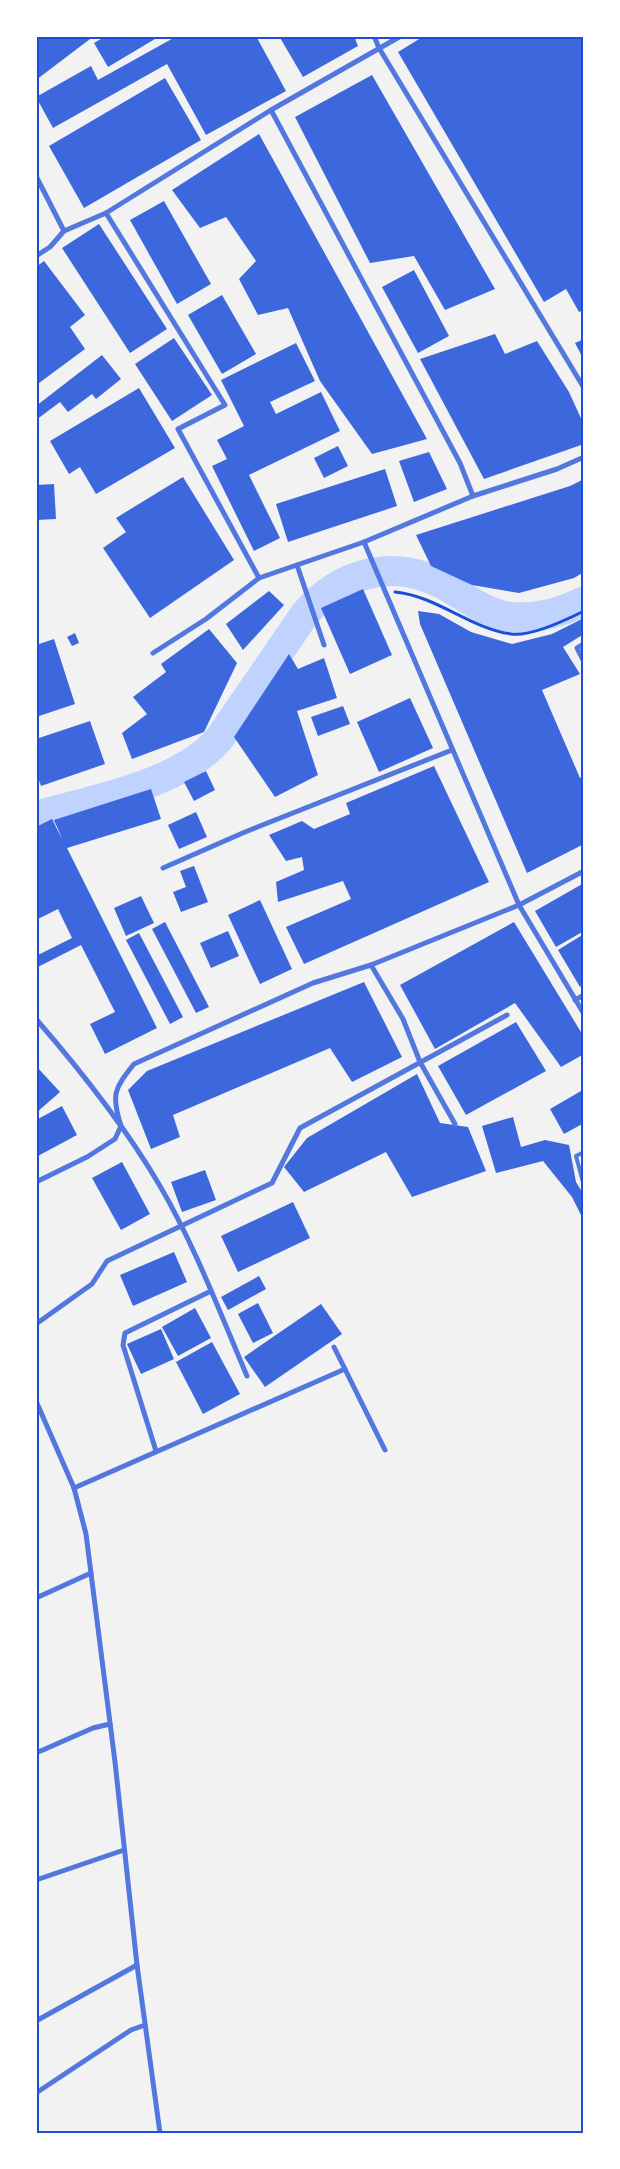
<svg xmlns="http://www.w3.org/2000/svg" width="620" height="2169" viewBox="0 0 620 2169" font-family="Ubuntu,sans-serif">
<rect width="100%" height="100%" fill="#f2f2f2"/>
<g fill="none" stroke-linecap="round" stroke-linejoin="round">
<path stroke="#bfd3fe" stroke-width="30" d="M36 816C94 799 179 785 219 739L305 614C339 574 389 559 438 582 461 593 484 614 510 617 536 619 561 613 584 601"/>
</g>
<g fill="#3d67dc">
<path d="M36 36H94L36 80Z"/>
<path d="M106 36H160L108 67 94 43Z"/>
<path d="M177 36H256L286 91 206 135 167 64 53 128 36 97 91 66 98 80Z"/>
<path d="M279 36H354L358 46 303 77Z"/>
<path d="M424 36H580L584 42V310L579 312 566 289 544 302 398 52Z"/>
<path d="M372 75 495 289 445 310 414 256 370 263 295 117Z"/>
<path d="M165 78 201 140 84 208 49 146Z"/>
<path d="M259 134 427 439 372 454 320 381 288 308 258 315 239 279 256 261 226 217 200 228 172 190Z"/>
<path d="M164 201 211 284 177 304 130 220Z"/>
<path d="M99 224 167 329 130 353 62 248Z"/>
<path d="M44 261 85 315 70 327 85 349 39 383 36 379V267Z"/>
<path d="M414 270 449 336 418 353 382 287Z"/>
<path d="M222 295 256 354 222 374 188 315Z"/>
<path d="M495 334 505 354 537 341 569 392 584 425V444L484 479 420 359Z"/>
<path d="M174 338 212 395 172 421 135 364Z"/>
<path d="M584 339V360L575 343Z"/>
<path d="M296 343 315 381 270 402 276 414 321 392 340 431 249 475 280 538 254 551 212 466 227 459 217 440 244 426 221 380Z"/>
<path d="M102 355 121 379 96 399 92 394 68 412 60 402 36 420V406Z"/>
<path d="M139 388 175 448 96 494 80 467 69 474 50 441Z"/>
<path d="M338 446 348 466 324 478 314 458Z"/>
<path d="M429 452 447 489 414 502 399 461Z"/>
<path d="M385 469 397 506 288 542 276 504Z"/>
<path d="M183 477 234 560 150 618 103 548 126 532 116 518Z"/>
<path d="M584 479V572L574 578 519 593 472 585 431 566 416 535 570 486Z"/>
<path d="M54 484 56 519 36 520V485Z"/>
<path d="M363 589 392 655 350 674 321 608Z"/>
<path d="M269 591 284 605 243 650 226 624Z"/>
<path d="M418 611 439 614 471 632 512 644 552 634 584 618V634L563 647 580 674 542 690 580 778 584 776V844L527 873 420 624Z"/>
<path d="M209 629 237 663 204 732 132 759 122 733 147 714 133 697 166 672 161 664Z"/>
<path d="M75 633 79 643 72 646 67 637Z"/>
<path d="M54 639 75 704 39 716 36 708V645Z"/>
<path d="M289 654 298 669 324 658 337 698 297 711 318 775 275 797 234 737Z"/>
<path d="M410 698 433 748 379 772 357 722Z"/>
<path d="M343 706 350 724 318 736 311 717Z"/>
<path d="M90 721 105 764 41 786 36 772V739Z"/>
<path d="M434 766 489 882 304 964 286 927 351 899 343 881 278 902 276 882 304 870 302 857 286 861 269 835 302 821 314 829 350 814 346 803Z"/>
<path d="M206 771 215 790 194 801 184 782Z"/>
<path d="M151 789 161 819 67 848 157 1028 105 1054 90 1024 115 1012 81 945 36 968V956L72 938 58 909 36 920V887L38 886 36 881V827L52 819 63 841 54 820Z"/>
<path d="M196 812 207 837 179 849 168 825Z"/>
<path d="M194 866 208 902 181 912 173 892 186 887 180 871Z"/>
<path d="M584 883V931L556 947 535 911Z"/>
<path d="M141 896 154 923 126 936 114 908Z"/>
<path d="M260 900 292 969 260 984 228 915Z"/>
<path d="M165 922 209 1007 196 1013 152 929Z"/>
<path d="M514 922 584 1037V1054L561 1067 515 1003 435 1049 400 985Z"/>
<path d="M228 931 239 956 211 968 200 943Z"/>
<path d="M139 933 183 1017 170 1024 126 940Z"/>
<path d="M584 934V984L580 987 558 950Z"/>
<path d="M364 982 402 1057 352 1082 330 1048 173 1115 180 1137 151 1149 128 1090 147 1071Z"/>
<path d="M516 1022 546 1071 466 1115 438 1066Z"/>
<path d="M37 1067 60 1092 36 1113V1068Z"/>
<path d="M417 1074 440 1123 468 1127 486 1171 412 1197 386 1152 304 1192 284 1167 307 1138Z"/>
<path d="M581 1091 584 1096V1123L564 1134 550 1109Z"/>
<path d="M62 1106 77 1135 36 1157V1120Z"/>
<path d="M513 1117 521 1147 545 1140 569 1145 576 1182 584 1195V1221L572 1197 543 1161 496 1173 482 1126Z"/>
<path d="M122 1162 150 1214 121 1230 92 1178Z"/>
<path d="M205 1170 216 1200 182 1212 171 1182Z"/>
<path d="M293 1202 310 1238 238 1272 221 1236Z"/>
<path d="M174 1252 187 1282 133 1306 120 1275Z"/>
<path d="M259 1276 266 1289 228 1310 221 1297Z"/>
<path d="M258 1303 273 1333 253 1343 238 1314Z"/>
<path d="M321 1304 342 1334 265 1387 244 1357Z"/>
<path d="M195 1308 211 1338 178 1356 162 1327Z"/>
<path d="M161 1329 174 1359 141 1374 127 1344Z"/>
<path d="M212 1342 240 1394 203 1414 176 1362Z"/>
</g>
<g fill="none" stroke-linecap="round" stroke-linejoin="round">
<path stroke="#1d4ed8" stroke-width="3" d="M395 592C437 596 469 628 511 634 530 637 566 620 584 611"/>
<path stroke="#5277de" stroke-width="4" d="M584 1152 576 1156 584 1186"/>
<g stroke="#5277de" stroke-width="5">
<path d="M374 36 379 48 584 388"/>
<path d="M271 110 460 463 473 496"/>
<path d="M36 176 64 231"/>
<path d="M106 213 225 405 178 429 259 578"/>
<path d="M36 256 50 247 64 231 106 213 271 110 401 36"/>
<path d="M364 542 519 905 584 1014"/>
<path d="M297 565 324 645"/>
<path d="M584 644 577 648 584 662"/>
<path d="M153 653 206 619 259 578 364 542 473 496 557 469 584 457"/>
<path d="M163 868 245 832 452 750"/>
<path d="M371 965 403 1019 420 1062 455 1124"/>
<path d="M575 1000 584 995"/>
<path d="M36 1019C82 1072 125 1126 160 1186 195 1246 220 1313 247 1376"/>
<path d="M36 1182 87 1157 115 1139 121 1126C111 1095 114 1089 134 1064L313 983 371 965 519 905 584 871"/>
<path d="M36 1324 92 1284 107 1261 272 1183 300 1128 507 1015"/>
<path d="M334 1347 385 1450"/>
<path d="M36 1401 74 1488 86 1534 115 1762 137 1965 160 2133"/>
<path d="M156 1451 123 1345 125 1333 211 1291"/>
<path d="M74 1488 345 1369"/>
<path d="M36 1598 91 1573"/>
<path d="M36 1753 93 1728 110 1724"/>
<path d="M36 1880 124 1850"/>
<path d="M36 2021 137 1965"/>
<path d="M36 2093 131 2030 145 2025"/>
</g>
</g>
<rect width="620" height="2169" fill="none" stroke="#ffffff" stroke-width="75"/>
<rect x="38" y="38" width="544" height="2094" fill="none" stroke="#1d4ed8" stroke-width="2"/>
</svg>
